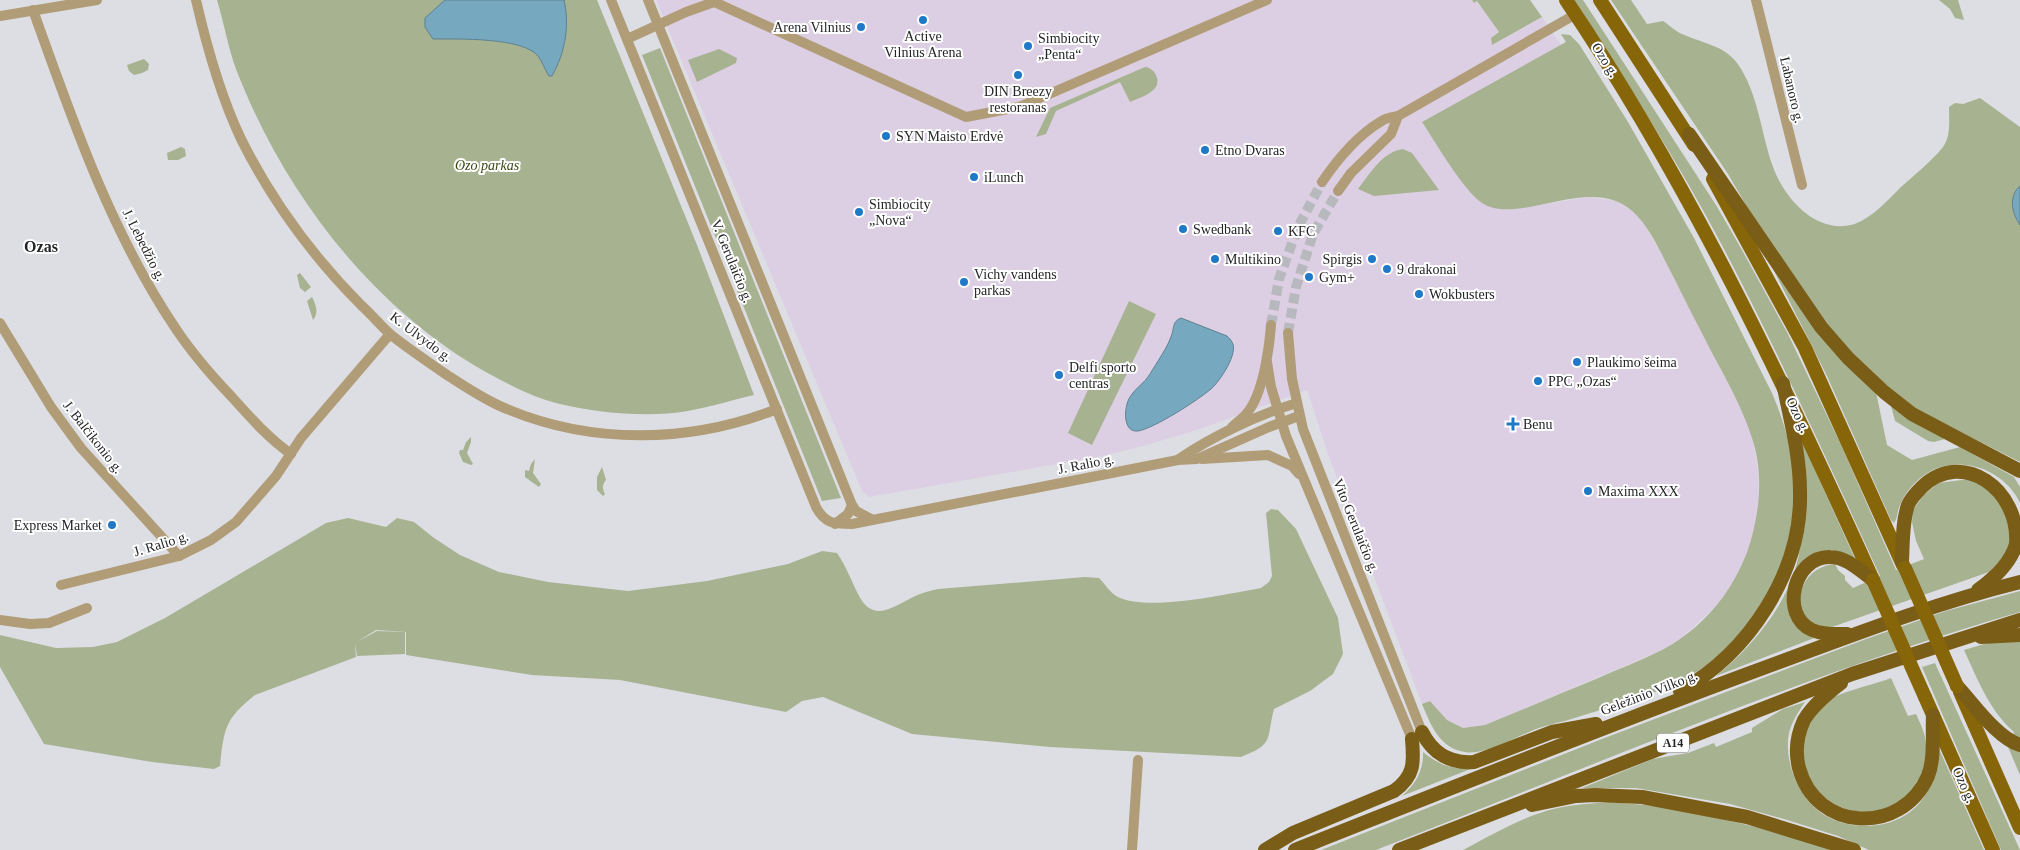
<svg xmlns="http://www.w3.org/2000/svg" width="2020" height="850" viewBox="0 0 2020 850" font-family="Georgia,serif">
<rect width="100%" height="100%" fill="#dddee4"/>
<path fill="#ddcfe3" d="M656 0H1472L1474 3 1477 1 1499 32 1491 38 1493 45 1542 17 1561 45 1422 123 1472 194 1495 208 1526 207 1589 197 1617 201 1639 216 1663 257 1742 411 1753 440 1758 470 1759 501 1752 539 1739 573 1722 601 1681 638 1662 650 1485 725 1463 728 1447 720 1430 701 1422 704 1329 457 1307 390 1197 430 1147 445 1103 456 869 497 862 491Z"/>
<g fill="#a7b291">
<path d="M217 0H597L697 245 754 395C732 400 710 407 688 411 647 418 600 413 560 404 533 398 508 384 484 371 370 306 283 191 236 69 228 47 224 23 217 0Z"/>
<path d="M1472 0H1530L1542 17 1492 45 1491 38 1499 32 1477 1 1474 3Z"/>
<path d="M1573 0H1583L1716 205 1742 250 1788 334 1841 445 1896 570 1924 559 1916 541 1912 522 1913 510 1923 496 1938 483 1969 479 1984 484 2006 505 2011 544 2005 555 1989 572 1832 627C1787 630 1791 568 1835 564L1838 570 1845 576V580L1853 588 1880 576C1830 466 1780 356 1724 249 1679 163 1626 81 1573 0Z"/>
<path d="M1611 0H1631L1647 24 1663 21C1669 25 1675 31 1682 34 1701 43 1724 45 1737 63 1758 91 1761 134 1773 167 1784 197 1814 233 1851 225 1870 220 1886 202 1899 189 1911 178 1934 159 1943 147 1951 136 1949 120 1949 107L1955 103 1963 104 1980 98 2020 127V186L2018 188 2017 220 2020 225V462L1912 407 1886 389 1821 321 1765 238 1728 174Z"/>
<path d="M1939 0H1958L1964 20 1955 18 1950 9Z"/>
<path d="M1561 34 1570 35 1579 44 1628 122 1694 238 1772 393C1786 426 1792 451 1794 487 1795 495 1796 503 1796 510 1789 575 1744 648 1686 678 1649 698 1605 708 1565 721 1556 723 1548 725 1539 728 1519 735 1485 756 1465 752 1439 748 1431 725 1422 704L1430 701 1447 720 1463 728 1485 725C1522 710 1559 694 1596 679 1618 669 1640 661 1662 650 1710 625 1745 577 1755 523 1761 495 1761 465 1752 438 1742 407 1726 379 1711 351 1699 327 1686 303 1674 278 1662 256 1648 221 1627 207 1585 177 1517 226 1482 203 1463 190 1436 143 1422 122L1566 42Z"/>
<path d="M660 48 841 498 822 501 642 55Z"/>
<path d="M719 49 737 58 736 63 697 82 688 60Z"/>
<path d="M144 59 149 64 148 70 142 73 134 75 129 71 127 65Z"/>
<path d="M1145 67C1156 68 1163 84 1152 91 1146 96 1137 99 1130 102L1120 82 1056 111 1046 134 1036 137 1050 108Z"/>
<path d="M181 147 185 149 186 156 178 160H168L167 153Z"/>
<path d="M1403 149 1412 153 1439 190 1374 196 1358 189C1369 175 1383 151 1403 149Z"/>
<path d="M1769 261 1876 392 1887 445 1912 460 1960 447 2014 477 2020 487V503C2002 464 1946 450 1915 483 1909 489 1903 497 1900 505 1897 511 1898 518 1894 523L1891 520 1827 376Z"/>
<path d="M300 273 311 287 305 292 300 288 297 275Z"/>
<path d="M312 297C316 305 319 313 313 320L307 301Z"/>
<path d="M1129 301 1156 314 1092 445 1068 433Z"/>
<path d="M1890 402 1945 439 1934 442 1928 441 1895 421Z"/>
<path d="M1798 432 1855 559 1830 551 1815 554 1788 592 1787 605 1794 624 1817 637 1716 676C1757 643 1797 594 1801 539 1803 505 1799 466 1798 432Z"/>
<path d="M471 437V442L467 453 473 464 471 465 463 462 459 453 460 450H463L466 442Z"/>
<path d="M535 459 533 473 541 484 539 487 525 477V470L529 471 531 464Z"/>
<path d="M602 467 606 480C602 485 602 488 605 494L603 496 597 490V477Z"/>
<path d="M1271 509 1278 510 1296 529 1338 618 1343 654 1333 674 1310 691 1274 709C1266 739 1275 744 1241 757L1050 747 912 734 823 697 802 701 786 712 620 680 532 675 406 655V632L376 630 357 642 377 631 405 632V654L357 656 355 643 356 657 255 695C225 719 224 728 220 766L214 769 152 762 44 744 0 667V635L56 648 93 647 117 642 165 618 326 523 348 518 386 527 397 518 414 522 434 538 460 555 499 572 548 582 628 591 707 581 788 564 822 551 837 553C846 566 851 580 858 594 874 627 897 603 920 594 926 592 932 590 938 589L1085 577 1099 578C1105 584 1111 594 1118 597 1149 612 1226 594 1261 588L1269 582 1272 576 1266 513Z"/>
<path d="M2020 591V612C1800 676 1590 767 1376 850H1321L1602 739 1866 639 1946 611Z"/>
<path d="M2020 641V739L2013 735 2014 732C1989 710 1978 680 1964 650L1991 642Z"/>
<path d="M1935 663 2020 850H2001L1922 667Z"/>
<path d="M1891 678 1908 716 1916 714C1924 731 1927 738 1926 757 1925 761 1926 766 1925 769 1923 774 1918 780 1915 785 1912 789 1910 794 1906 797 1883 819 1841 816 1820 793 1796 768 1798 722 1826 701 1838 693 1875 684 1891 678Z"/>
<path d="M1805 702C1797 714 1789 726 1788 740 1786 769 1802 803 1828 817 1864 836 1917 825 1930 784 1935 771 1934 756 1936 742L1984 850H1869L1838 836 1784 819 1730 804 1636 788H1582L1653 759 1688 753 1714 743 1716 747 1752 732V728L1783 709Z"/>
<path d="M2008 747 2020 751V775Z"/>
<path d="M1423 752C1441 766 1450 769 1473 768L1402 796C1415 785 1424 770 1423 752Z"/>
<path d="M1609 802 1669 807 1765 829 1833 850H1463C1488 837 1513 822 1540 813 1562 805 1586 804 1609 802Z"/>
</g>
<g fill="#76a9c0" stroke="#5d8192">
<path d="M445 0H564C570 26 565 53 552 76H549C545 70 542 61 538 56 523 37 456 39 433 39L425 27V18Z"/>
<path d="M2020 186V225C2012 213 2008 197 2020 186Z"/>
<path d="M1181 318 1227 336C1229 338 1231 340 1232 342 1239 353 1220 381 1211 389 1198 400 1155 428 1138 431 1122 433 1124 406 1130 397 1135 388 1145 383 1150 374 1157 362 1168 347 1172 334 1174 327 1173 321 1181 318Z"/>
</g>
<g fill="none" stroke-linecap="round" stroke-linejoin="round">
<g stroke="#b8b9be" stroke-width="10" stroke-dasharray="10 5" stroke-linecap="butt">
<path d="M1271 325 1279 279 1298 227 1322 182"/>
<path d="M1288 333 1296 287 1313 234 1338 191"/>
</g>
<g stroke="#b09d78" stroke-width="10">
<path d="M196 0C207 48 220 95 241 139 272 201 313 257 362 306 372 315 381 326 391 335 409 349 428 362 447 375 466 387 486 401 507 409 593 445 691 443 777 409"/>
<path d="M611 0 816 507C825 524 834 524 852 524L1178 460 1197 459 1269 427 1299 416"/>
<path d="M648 0 852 505 856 511 871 519"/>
<path d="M710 0 966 117 1019 107 1267 0"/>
<path d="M1756 0 1802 185"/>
<path d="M33 10C72 119 111 233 176 329 192 353 211 375 231 396 250 417 268 438 291 454"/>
<path d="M0 16 97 0"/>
<path d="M627 39 686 12 714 2"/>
<path d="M1322 182C1337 160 1357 136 1380 122 1385 118 1392 117 1398 116L1576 14"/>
<path d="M1338 191 1351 173 1391 134 1398 116"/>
<path d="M0 323 51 407 81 448 179 556"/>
<path d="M1288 333 1292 379 1303 429 1422 732"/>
<path d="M1267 362 1271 387 1286 436 1412 739"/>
<path d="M1232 427C1237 422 1243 418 1247 413 1263 394 1269 350 1271 325"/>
<path d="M1179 459C1213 436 1257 415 1297 403"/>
<path d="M1202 459 1268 455 1292 466 1299 474"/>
<path d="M835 524 848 514 852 505"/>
<path d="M61 585 179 556 211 540 236 522 276 476 301 438 390 334"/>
<path d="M0 620 30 624 49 623 87 608"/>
<path d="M1132 850 1138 760"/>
</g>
<g stroke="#876509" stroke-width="14">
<path d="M1566 0C1689 182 1783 381 1873 580"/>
<path d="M1600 0 1694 145"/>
<path d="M1713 179 1805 348 1903 565"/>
<path d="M1960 692 2020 828"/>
<path d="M1925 697 1993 850"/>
</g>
<g stroke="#7a5d16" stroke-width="14">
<path d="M1689 134 1821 327 1848 358 1884 392 1912 414 2020 471"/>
<path d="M1902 562C1903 543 1902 523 1908 505 1911 498 1917 492 1922 487 1963 448 2020 490 2016 544 2011 563 1993 579 1978 590"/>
<path d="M1847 634C1836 634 1823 635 1812 630 1779 615 1794 556 1830 557 1847 557 1860 571 1873 580"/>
<path d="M1981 637 2020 635"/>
<path d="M1841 683C1828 693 1813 705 1804 720 1797 735 1795 752 1799 768 1816 832 1902 836 1928 776 1935 758 1932 734 1933 715"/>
<path d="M1957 686C1974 704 1997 738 2020 745"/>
<path d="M1680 691C1749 653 1802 572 1800 492 1800 455 1790 418 1783 383"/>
<path d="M1422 732C1433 754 1451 764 1474 762L1552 732 1596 724"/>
<path d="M1532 805 1576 796 1595 795 1642 797 1747 817 1854 850"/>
<path d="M1265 850 1293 833 1394 791C1415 776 1414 762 1412 739"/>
<path d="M1295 850C1449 789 1603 727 1758 670 1845 638 1931 604 2020 582"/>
<path d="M1399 850 1852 674 2020 620"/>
</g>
<g stroke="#876509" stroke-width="14">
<path d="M1905 568 1957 686"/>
<path d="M1873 580 1925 697"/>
</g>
</g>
<g fill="#2079c6" stroke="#fff" stroke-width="2">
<circle cx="923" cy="20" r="5"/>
<circle cx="861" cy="27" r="5"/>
<circle cx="1028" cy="46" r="5"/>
<circle cx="1018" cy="75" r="5"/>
<circle cx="886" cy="136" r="5"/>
<circle cx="1205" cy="150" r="5"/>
<circle cx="974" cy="177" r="5"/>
<circle cx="859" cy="212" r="5"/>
<circle cx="1183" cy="229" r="5"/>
<circle cx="1278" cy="231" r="5"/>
<circle cx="1215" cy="259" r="5"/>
<circle cx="1372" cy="259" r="5"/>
<circle cx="1387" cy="269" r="5"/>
<circle cx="1309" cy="277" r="5"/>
<circle cx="964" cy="282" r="5"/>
<circle cx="1419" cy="294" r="5"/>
<circle cx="1577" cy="362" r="5"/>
<circle cx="1059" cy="375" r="5"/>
<circle cx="1538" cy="381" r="5"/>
<path d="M1510.5 416.5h5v5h5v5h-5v5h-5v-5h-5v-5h5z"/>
<circle cx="1588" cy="491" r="5"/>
<circle cx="112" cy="525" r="5"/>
</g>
<g text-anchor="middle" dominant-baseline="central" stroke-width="4" stroke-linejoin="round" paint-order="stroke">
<rect fill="#fff" stroke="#666668" stroke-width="1" x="1657" y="733.5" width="32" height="19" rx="4"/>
<g font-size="12" font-weight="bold" fill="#242527">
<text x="1673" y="743">A14</text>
</g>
<g font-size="14" fill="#242527" stroke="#fff" text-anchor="start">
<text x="851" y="27" text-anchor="end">Arena Vilnius</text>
<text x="923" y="36" text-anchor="middle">Active<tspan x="923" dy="16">Vilnius Arena</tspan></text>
<text x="1038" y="38">Simbiocity<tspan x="1038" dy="16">„Penta“</tspan></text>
<text x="1018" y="91" text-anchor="middle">DIN Breezy<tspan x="1018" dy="16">restoranas</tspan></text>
<text x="896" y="136">SYN Maisto Erdvė</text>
<text x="1215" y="150">Etno Dvaras</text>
<text x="984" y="177">iLunch</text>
<text x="869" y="204">Simbiocity<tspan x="869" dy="16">„Nova“</tspan></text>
<text x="1193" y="229">Swedbank</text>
<text x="1288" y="231">KFC</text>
<text x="1225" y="259">Multikino</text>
<text x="1362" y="259" text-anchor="end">Spirgis</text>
<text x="1397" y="269">9 drakonai</text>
<text x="974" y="274">Vichy vandens<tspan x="974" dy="16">parkas</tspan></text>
<text x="1319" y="277">Gym+</text>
<text x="1429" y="294">Wokbusters</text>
<text x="1587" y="362">Plaukimo šeima</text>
<text x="1069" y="367">Delfi sporto<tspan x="1069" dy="16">centras</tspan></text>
<text x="1548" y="381">PPC „Ozas“</text>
<text x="1523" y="424">Benu</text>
<text x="1598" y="491">Maxima XXX</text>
<text x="102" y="525" text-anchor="end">Express Market</text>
</g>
<g font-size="14" fill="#242527" stroke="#fff">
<text transform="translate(1605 60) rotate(58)">Ozo g.</text>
<text transform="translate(1792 90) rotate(77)">Labanoro g.</text>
<text transform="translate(144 245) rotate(63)">J. Lebedžio g.</text>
<text transform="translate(732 261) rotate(68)">V. Gerulaičio g.</text>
<text transform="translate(421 337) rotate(37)">K. Ulvydo g.</text>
<text transform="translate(1798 415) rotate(65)">Ozo g.</text>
<text transform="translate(93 437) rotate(52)">J. Balčikonio g.</text>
<text transform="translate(1086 464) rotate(-11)">J. Ralio g.</text>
<text transform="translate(1356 526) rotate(68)">Vito Gerulaičio g.</text>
<text transform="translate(161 544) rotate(-17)">J. Ralio g.</text>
<text transform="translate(1649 693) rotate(-21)">Geležinio Vilko g.</text>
<text transform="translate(1964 785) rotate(66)">Ozo g.</text>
</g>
<g font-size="14" font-style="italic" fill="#394613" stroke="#fff">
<text x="487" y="165">Ozo parkas</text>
</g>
<g font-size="16" font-weight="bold" fill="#242527" stroke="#fff">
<text x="41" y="246">Ozas</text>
</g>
</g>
</svg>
